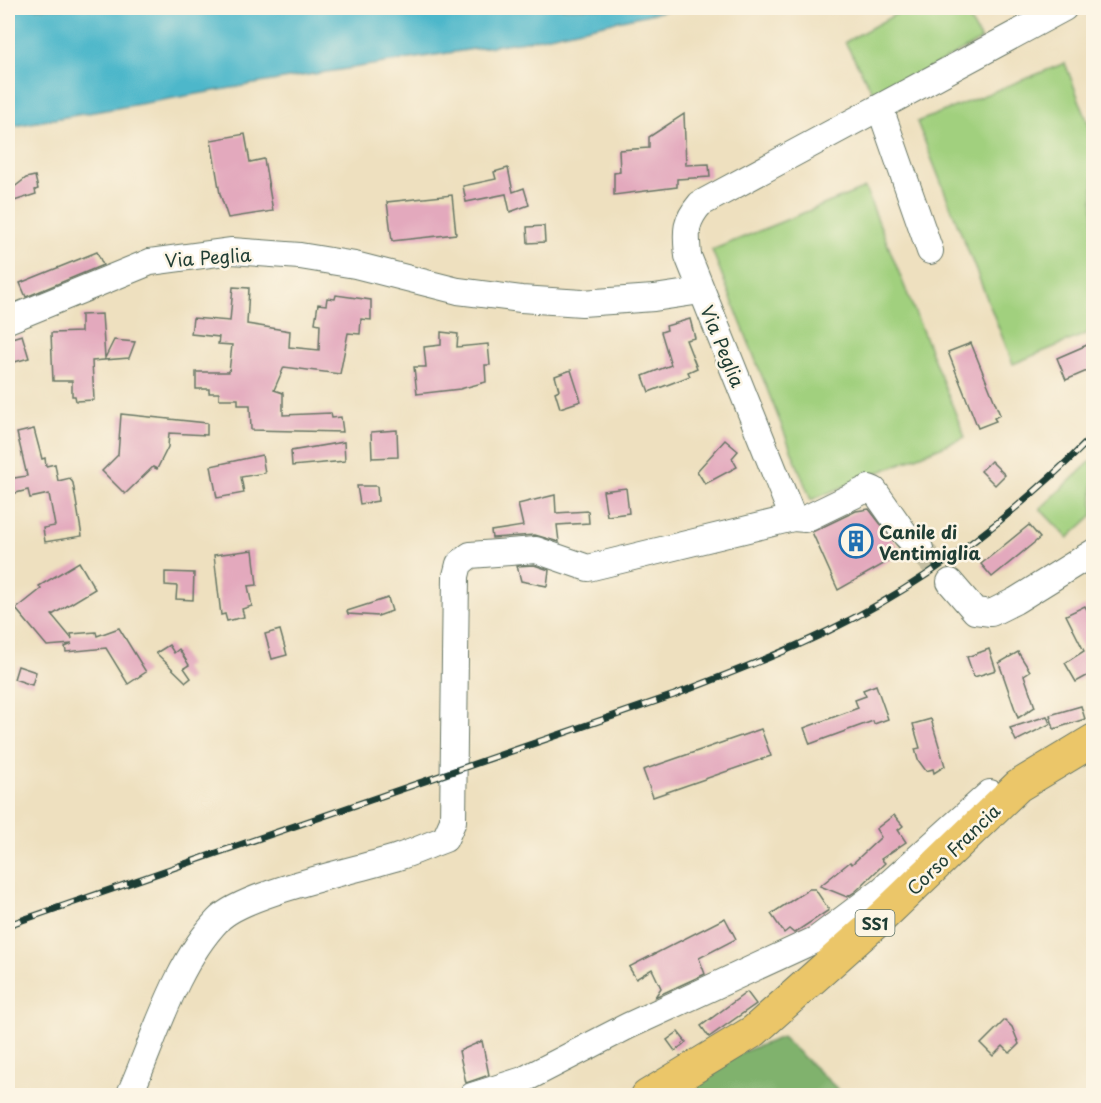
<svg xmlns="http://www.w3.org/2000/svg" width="1101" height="1103" viewBox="0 0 1101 1103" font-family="'Playpen Sans',sans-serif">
<rect width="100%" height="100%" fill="#fcf5e5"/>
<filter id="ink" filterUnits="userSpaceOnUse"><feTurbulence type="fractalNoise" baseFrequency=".0167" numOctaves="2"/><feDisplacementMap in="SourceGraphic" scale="12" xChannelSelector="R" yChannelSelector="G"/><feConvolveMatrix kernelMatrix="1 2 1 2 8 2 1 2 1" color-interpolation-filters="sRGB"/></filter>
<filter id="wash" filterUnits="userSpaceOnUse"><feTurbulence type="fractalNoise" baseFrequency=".008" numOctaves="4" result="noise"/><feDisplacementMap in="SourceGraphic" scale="24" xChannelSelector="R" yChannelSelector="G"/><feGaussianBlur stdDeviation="1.35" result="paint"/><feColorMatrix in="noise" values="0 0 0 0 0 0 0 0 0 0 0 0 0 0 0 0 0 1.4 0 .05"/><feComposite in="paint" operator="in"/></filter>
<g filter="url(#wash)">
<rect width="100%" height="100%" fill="#eee0bf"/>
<g fill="#a1d07e" stroke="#608659" stroke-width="1.5">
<path d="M907 8H963L981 40 876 98 845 42Z"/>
<path d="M1065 63 1093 136V331L1013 364 917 122Z"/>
<path d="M865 188 965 437 811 500 712 250Z"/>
<path d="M1093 459V515L1068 538 1040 509Z"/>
</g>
<path fill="#80b26d" stroke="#507850" stroke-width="1.5" d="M782 1037 844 1095 675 1096 727 1058Z"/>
<path fill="#4db7ca" stroke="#367a7f" stroke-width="1.5" d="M8 8H677L531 40 295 77 8 127Z"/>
<g id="blocks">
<g fill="#e3a9bd">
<path d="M684 114 686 165 709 164 710 177 677 179V187L614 195V173L620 172 619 150 649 148V137Z"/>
<path d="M245 134 250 162 264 159 273 211 228 218 220 194 211 140Z"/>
<path d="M508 168 513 192 524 188 529 205 510 212 506 194 466 202 463 186 496 179 494 172Z"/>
<path d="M35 176 38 189 35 190 36 194 8 203V192L26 178Z"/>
<path d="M452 195 456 234 392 241 387 202Z"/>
<path d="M544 226 545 242 528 243 527 227Z"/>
<path d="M97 252 103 265 26 297 20 283Z"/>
<path d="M233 287 249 288 247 324 290 331 289 347 319 350 320 324 315 323 318 304 326 305 327 298 335 299 336 295 371 300V320L361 319 360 334 348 333 340 374 284 367 274 390 283 393V415L331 413 332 418 341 417 343 432 251 430 250 405H238V399H219V393H209V389H196V372H229L232 345 218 344 219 337 191 334 193 318 230 321Z"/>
<path d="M102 314 105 358 114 340 135 342 129 358 92 361 94 400 76 401 75 396H72V381H53L51 333 81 332V315Z"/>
<path d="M690 319 695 338 686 340 697 368 688 372 690 376 649 392 643 376 671 365 661 332 667 330 666 326Z"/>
<path d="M441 332 458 334 457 347 488 344 490 365H485L486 382 460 389 417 394 414 367H426L424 347 441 345Z"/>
<path d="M22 335 29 358 11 363 8 339Z"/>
<path d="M1094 342V368L1066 380 1057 358Z"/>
<path d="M971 343 1000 415 994 418 996 421 978 428 948 352Z"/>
<path d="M571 370 581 401 560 408 555 392 559 390 555 376Z"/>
<path d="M121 414 207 423V435L169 433 168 447 157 469 153 467 125 494 102 471 118 455Z"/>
<path d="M34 429 42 459 45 458 46 466 55 464 58 481 70 478 73 483 82 536 45 542 43 528 55 526 49 494 30 498 28 490 8 495V479L27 476 17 433Z"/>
<path d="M397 430 398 457 372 458 371 432Z"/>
<path d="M725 440 738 451 732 458 737 467 705 484 697 471Z"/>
<path d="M344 442 345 461 292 466 291 451Z"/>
<path d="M262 455 265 473 241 477 244 493 217 498 211 466Z"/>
<path d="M991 461 1005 475 995 485 981 471Z"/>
<path d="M357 486H377L378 501 360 504Z"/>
<path d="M626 488 629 513 607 516 603 491Z"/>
<path d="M555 495 556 513 588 511 589 523 557 525 559 542 535 535 492 538 491 531 523 526 518 504Z"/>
<path d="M869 509 903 553 838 590 812 532 856 511Z"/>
<path d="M1029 525 1040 538 992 577 981 564Z"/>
<path d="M253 550 257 585 248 586 252 606 242 609 244 617 227 621 225 614 221 615 214 555Z"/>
<path d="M79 562 95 589 52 615 72 639 71 634 96 632 97 636 119 628 146 672 128 684 106 648 66 652 65 647 72 644 47 646 16 609 41 589 39 586Z"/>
<path d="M534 565 549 570 547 586 521 581 517 566Z"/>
<path d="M165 572 194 573 193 600 176 599 177 586 165 585Z"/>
<path d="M388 598 392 611 378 616 348 614 347 611Z"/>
<path d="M1085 606 1094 623V672L1076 682 1065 663 1084 651 1066 615Z"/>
<path d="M280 630 287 655 272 659 265 634Z"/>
<path d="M169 645 174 653 179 649 189 665 184 668 191 678 186 682 156 653Z"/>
<path d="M989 649 996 670 974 677 967 657Z"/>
<path d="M1018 652 1030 671 1024 675 1035 707 1018 718 999 663Z"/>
<path d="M18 666 36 672 32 685 14 679Z"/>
<path d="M876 685 888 719 874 724 873 721 810 744 804 728 858 708 855 700 866 696 863 690Z"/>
<path d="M1081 706 1085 719 1054 729 1050 715Z"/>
<path d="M1047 716 1050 724 1016 741 1010 728Z"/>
<path d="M931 719 945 766 934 773 933 769 926 771 918 760 915 749 920 748 913 724Z"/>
<path d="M761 729 771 756 653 797 643 770Z"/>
<path d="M894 815 903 826 898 830 906 842 881 859 885 863 855 892 847 897 820 886 850 862 852 864 881 837 876 829Z"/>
<path d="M809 889H815L829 910 794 933 789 929 784 933 771 914Z"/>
<path d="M725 918 736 939 699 958 705 974 655 997 661 988 652 969 636 979 629 967Z"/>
<path d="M747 992 756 1004 709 1037 701 1026Z"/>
<path d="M1005 1020 1012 1027 1019 1044 1010 1053 1003 1046 993 1056 981 1044Z"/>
<path d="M678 1032 686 1042 675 1051 667 1040Z"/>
<path d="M482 1041 489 1075 466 1083 459 1051Z"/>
</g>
</g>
</g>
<g filter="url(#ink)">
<use href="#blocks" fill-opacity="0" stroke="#677665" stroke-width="1.5"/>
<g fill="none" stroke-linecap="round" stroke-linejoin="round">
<path stroke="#c5bfa3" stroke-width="26" stroke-dasharray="26 13" stroke-linecap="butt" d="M920 549 950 582"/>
<defs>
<g id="minor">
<path d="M880 108 930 251"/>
<path d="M8 320 150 262 232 251 300 256 355 265 458 291 521 299 582 303 654 298 701 291"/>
<path d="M793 518 688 256C686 232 684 223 700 204L1064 8"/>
<path d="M950 582 975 611 991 613 1015 601 1094 552"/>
<path d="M129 1096C154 1040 175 965 218 920 243 893 358 870 398 857 414 852 429 845 445 839L453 821 456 576 459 564 470 555 536 550 588 568 793 518 805 519 869 488 874 490 905 534 920 549"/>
<path d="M472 1096 523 1080 628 1026 817 939 882 890 990 793"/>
</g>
<path id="major" d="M647 1096 754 1031 883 916 1018 786 1094 740"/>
</defs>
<use href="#minor" stroke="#677665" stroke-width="28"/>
<use href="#major" stroke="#677665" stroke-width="34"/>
<use href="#minor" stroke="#fff" stroke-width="26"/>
<use href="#major" stroke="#ebc669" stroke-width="32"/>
<defs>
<path id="rail" d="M8 925 674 695C727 674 780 655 830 630 929 582 1017 513 1094 435"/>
</defs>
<use href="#rail" stroke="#1f3d34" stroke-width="7"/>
<use href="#rail" stroke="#fcf5e5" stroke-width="4.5" stroke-dasharray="14" stroke-linecap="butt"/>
</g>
</g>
<defs>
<symbol id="building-ring" viewBox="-11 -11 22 22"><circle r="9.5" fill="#fcf5e5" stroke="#1f6fb2" stroke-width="1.5"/><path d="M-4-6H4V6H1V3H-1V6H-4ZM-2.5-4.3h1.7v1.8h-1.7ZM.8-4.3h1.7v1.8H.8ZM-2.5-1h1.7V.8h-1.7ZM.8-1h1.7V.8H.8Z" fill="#1f6fb2"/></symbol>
</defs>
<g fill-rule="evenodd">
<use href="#building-ring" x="837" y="522" width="38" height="38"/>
</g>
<g text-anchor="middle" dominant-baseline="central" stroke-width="5" stroke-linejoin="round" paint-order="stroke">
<rect fill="#fcf5e5" stroke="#617469" stroke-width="1.5" x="855.5" y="910" width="39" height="26" rx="4.5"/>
<g font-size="16" font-weight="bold" fill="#1f3d34">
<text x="875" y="923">SS1</text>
</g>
<g font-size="18" fill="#1f3d34" stroke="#fcf5e5">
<text transform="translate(208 257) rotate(-4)">Via Peglia</text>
<text transform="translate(723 346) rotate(68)">Via Peglia</text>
<text transform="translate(953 849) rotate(-44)">Corso Francia</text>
</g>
<g font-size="18" font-weight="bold" fill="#1f3d34" stroke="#fcf5e5" text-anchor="start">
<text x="879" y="531">Canile di<tspan x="879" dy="21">Ventimiglia</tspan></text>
</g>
</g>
<rect width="1101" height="1103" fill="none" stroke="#fcf5e5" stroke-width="30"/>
</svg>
